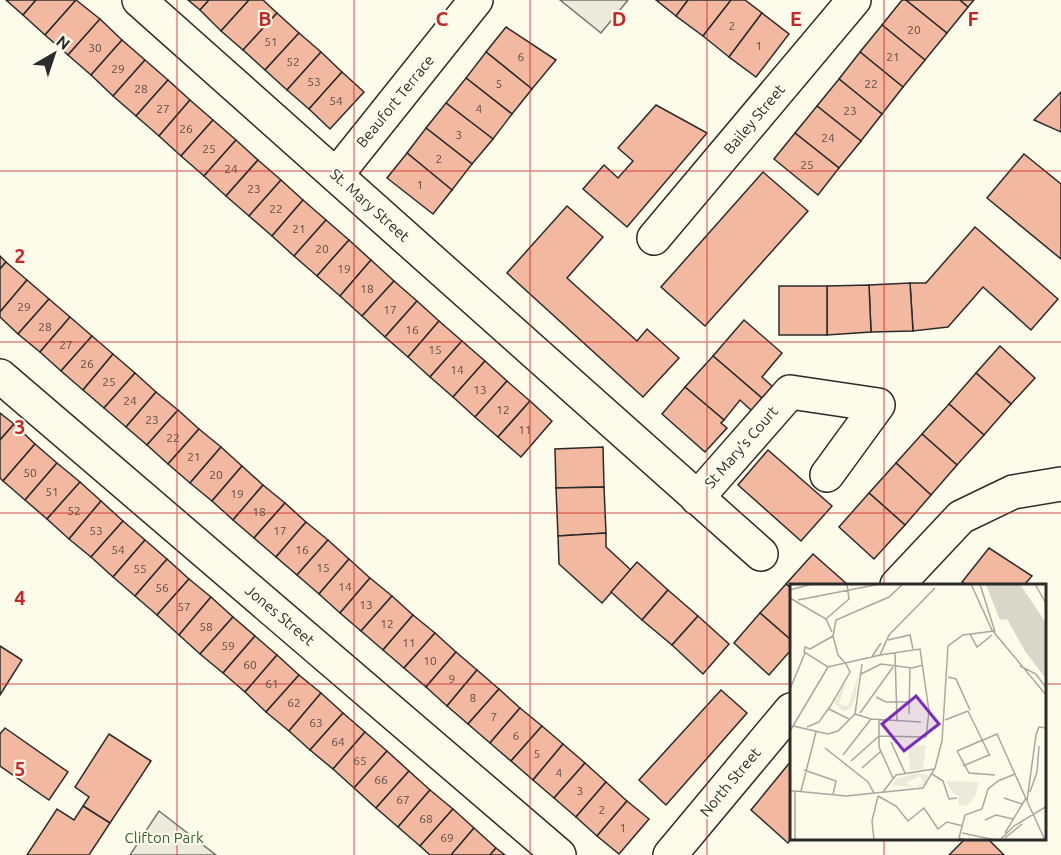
<svg xmlns="http://www.w3.org/2000/svg" width="1061" height="855" viewBox="0 0 1061 855" font-family="Ubuntu,sans-serif">
<rect width="100%" height="100%" fill="#fdfbea"/>
<g fill="#ecebdb" stroke="#74746e" stroke-width="1.5">
<path d="M560 0H628L601 33Z"/>
<path d="M159 811 216 855H130Z"/>
</g>
<g fill="#f2b8a0" stroke="#2b2b2b" stroke-width="1.5">
<path d="M6 0H36L23 15Z"/>
<path d="M36 0H76L45 35 23 15Z"/>
<path d="M76 0 100 19 68 55 45 35Z"/>
<path d="M188 0H209L200 10Z"/>
<path d="M209 0H249L221 31 200 10Z"/>
<path d="M249 0H263L277 13 243 50 221 31Z"/>
<path d="M656 0H688L676 16Z"/>
<path d="M688 0H731L703 36 676 16Z"/>
<path d="M731 0H745L762 13 729 57 703 36Z"/>
<path d="M902 0H906L947 33 925 60 882 25Z"/>
<path d="M906 0H960L968 7 947 33Z"/>
<path d="M960 0H974L968 7Z"/>
<path d="M277 13 299 33 265 70 243 50Z"/>
<path d="M762 13 789 34 756 77 729 57Z"/>
<path d="M100 19 122 40 91 75 68 55Z"/>
<path d="M882 25 925 60 903 87 860 52Z"/>
<path d="M506 27 556 60 532 89 486 52Z"/>
<path d="M299 33 321 52 287 90 265 70Z"/>
<path d="M122 40 145 60 113 96 91 75Z"/>
<path d="M321 52 342 72 309 109 287 90Z"/>
<path d="M486 52 532 89 512 114 466 78Z"/>
<path d="M860 52 903 87 882 114 839 79Z"/>
<path d="M145 60 168 80 136 116 113 96Z"/>
<path d="M342 72 364 92 330 129 309 109Z"/>
<path d="M466 78 512 114 493 139 446 103Z"/>
<path d="M839 79 882 114 861 141 817 106Z"/>
<path d="M168 80 190 100 159 136 136 116Z"/>
<path d="M1061 92V132L1034 120Z"/>
<path d="M190 100 213 120 181 156 159 136Z"/>
<path d="M446 103 493 139 472 164 426 128Z"/>
<path d="M656 105 707 133 627 227 583 189 604 165 618 178 633 161 618 148Z"/>
<path d="M817 106 861 141 839 168 795 133Z"/>
<path d="M213 120 236 140 204 176 181 156Z"/>
<path d="M426 128 472 164 452 190 407 153Z"/>
<path d="M795 133 839 168 818 195 774 159Z"/>
<path d="M236 140 258 160 226 196 204 176Z"/>
<path d="M407 153 452 190 433 214 387 178Z"/>
<path d="M1024 154 1061 184V259L987 198Z"/>
<path d="M258 160 281 180 249 216 226 196Z"/>
<path d="M763 172 808 211 705 326 661 287Z"/>
<path d="M281 180 303 200 272 236 249 216Z"/>
<path d="M303 200 326 220 294 256 272 236Z"/>
<path d="M567 206 603 237 567 278 637 341 647 329 679 358 643 397 507 273Z"/>
<path d="M326 220 349 240 317 276 294 256Z"/>
<path d="M975 227 1058 299 1031 330 983 287 948 327 913 331 910 283H926Z"/>
<path d="M349 240 371 260 340 296 317 276Z"/>
<path d="M0 256 6 262 0 269Z"/>
<path d="M371 260 394 281 362 316 340 296Z"/>
<path d="M6 262 27 280 0 312V269Z"/>
<path d="M27 280 49 299 18 334 0 317V312Z"/>
<path d="M394 281 417 301 385 337 362 316Z"/>
<path d="M910 283 913 331 871 332 869 285Z"/>
<path d="M869 285 871 332 827 335V286Z"/>
<rect x="779" y="286" width="48" height="49"/>
<path d="M49 299 70 317 40 352 18 334Z"/>
<path d="M417 301 439 321 408 357 385 337Z"/>
<path d="M70 317 92 336 61 371 40 352Z"/>
<path d="M744 320 782 353 762 377 773 387 763 399 713 356Z"/>
<path d="M439 321 462 341 430 377 408 357Z"/>
<path d="M92 336 113 354 83 390 61 371Z"/>
<path d="M462 341 485 361 453 397 430 377Z"/>
<path d="M1000 346 1035 378 1011 404 976 373Z"/>
<path d="M113 354 135 373 104 408 83 390Z"/>
<path d="M713 356 763 399 752 411 740 400 724 420 685 387Z"/>
<path d="M485 361 507 381 475 417 453 397Z"/>
<path d="M135 373 156 392 126 427 104 408Z"/>
<path d="M976 373 1011 404 984 435 949 404Z"/>
<path d="M507 381 530 401 498 437 475 417Z"/>
<path d="M685 387 724 420 721 423 727 428 705 452 662 414Z"/>
<path d="M156 392 178 410 147 445 126 427Z"/>
<path d="M530 401 552 421 521 457 498 437Z"/>
<path d="M949 404 984 435 957 465 922 434Z"/>
<path d="M178 410 199 429 168 464 147 445Z"/>
<path d="M0 413 14 424 0 440Z"/>
<path d="M14 424 35 444 3 481 0 478V440Z"/>
<path d="M199 429 221 447 190 483 168 464Z"/>
<path d="M922 434 957 465 931 495 896 463Z"/>
<path d="M35 444 57 463 25 500 3 481Z"/>
<path d="M221 447 242 466 212 501 190 483Z"/>
<path d="M603 447 604 487 556 488 555 449Z"/>
<path d="M768 450 832 506 801 541 738 485Z"/>
<path d="M57 463 80 482 47 519 25 500Z"/>
<path d="M896 463 931 495 905 525 869 493Z"/>
<path d="M242 466 263 485 233 520 212 501Z"/>
<path d="M80 482 101 501 69 539 47 519Z"/>
<path d="M263 485 285 503 254 538 233 520Z"/>
<path d="M604 487 606 533 558 536 556 488Z"/>
<path d="M869 493 905 525 874 559 839 527Z"/>
<path d="M101 501 123 521 91 557 69 539Z"/>
<path d="M285 503 306 522 276 557 254 538Z"/>
<path d="M123 521 145 540 113 577 91 557Z"/>
<path d="M306 522 328 540 297 575 276 557Z"/>
<path d="M606 533V547L631 570 602 603 559 564 558 536Z"/>
<path d="M145 540 167 559 135 596 113 577Z"/>
<path d="M328 540 349 559 319 594 297 575Z"/>
<path d="M989 548 1032 576 1024 585H967L962 582Z"/>
<path d="M813 554 848 585H791V588L786 584Z"/>
<path d="M167 559 189 579 157 615 135 596Z"/>
<path d="M349 559 370 578 340 613 319 594Z"/>
<path d="M637 562 668 590 642 620 611 592Z"/>
<path d="M370 578 392 596 361 631 340 613Z"/>
<path d="M189 579 211 597 179 635 157 615Z"/>
<path d="M786 584 791 588V640L760 613Z"/>
<path d="M668 590 698 616 672 645 642 620Z"/>
<path d="M392 596 413 615 383 650 361 631Z"/>
<path d="M211 597 233 617 200 654 179 635Z"/>
<path d="M760 613 791 640V650L769 675 734 643Z"/>
<path d="M413 615 435 633 404 668 383 650Z"/>
<path d="M698 616 729 644 703 674 672 645Z"/>
<path d="M233 617 255 636 223 673 200 654Z"/>
<path d="M435 633 456 652 426 687 404 668Z"/>
<path d="M255 636 277 655 245 692 223 673Z"/>
<path d="M0 646 22 660 0 695Z"/>
<path d="M456 652 477 670 447 706 426 687Z"/>
<path d="M277 655 299 675 266 712 245 692Z"/>
<path d="M477 670 499 689 468 724 447 706Z"/>
<path d="M299 675 321 693 289 731 266 712Z"/>
<path d="M499 689 520 708 490 743 468 724Z"/>
<path d="M721 690 747 713 666 805 639 780Z"/>
<path d="M321 693 343 713 310 750 289 731Z"/>
<path d="M520 708 542 726 511 761 490 743Z"/>
<path d="M343 713 365 732 333 769 310 750Z"/>
<path d="M542 726 563 744 533 780 511 761Z"/>
<path d="M5 728 68 772 49 800 0 766V734Z"/>
<path d="M365 732 387 751 354 788 333 769Z"/>
<path d="M109 734 151 761 110 823 83 806 89 797 75 787Z"/>
<path d="M563 744 585 763 554 798 533 780Z"/>
<path d="M387 751 409 771 376 808 354 788Z"/>
<path d="M791 761 792 838 788 843 751 810Z"/>
<path d="M585 763 606 782 576 817 554 798Z"/>
<path d="M409 771 430 790 398 827 376 808Z"/>
<path d="M606 782 627 801 597 836 576 817Z"/>
<path d="M430 790 453 809 420 846 398 827Z"/>
<path d="M627 801 649 819 619 854 597 836Z"/>
<path d="M83 806 110 823 89 855H27L57 809 74 820Z"/>
<path d="M453 809 474 828 451 855H430L420 846Z"/>
<path d="M474 828 496 848 490 855H451Z"/>
<path d="M966 838H987L1004 855H949Z"/>
<path d="M496 848 505 855H490Z"/>
</g>
<g fill="none" stroke-linecap="round" stroke-linejoin="round">
<defs>
<g id="minor">
<path d="M139 0 761 554"/>
<path d="M337 174 476 0"/>
<path d="M654 238 854 0"/>
<path d="M0 376 559 855"/>
<path d="M697 498 790 392 878 405 827 475"/>
<path d="M897 585 961 517 1013 492 1061 484"/>
<path d="M670 855 791 710"/>
</g>
</defs>
<use href="#minor" stroke="#2b2b2b" stroke-width="36"/>
<use href="#minor" stroke="#fdfbea" stroke-width="33"/>
</g>
<path fill="none" stroke="#c62828" stroke-width="1.5" stroke-opacity="0.55" d="M177 0V855M354 0V855M530 0V855M707 0V855M884 0V585M0 171H1061M0 342H1061M0 513H1061M0 684H791M1044 684H1061M884 838V855"/>
<g text-anchor="middle" dominant-baseline="central" stroke-width="4.5" stroke-linejoin="round" paint-order="stroke">
<g font-size="12" fill="#5d4e48">
<text x="732" y="25">2</text>
<text x="914" y="29">20</text>
<text x="271" y="41">51</text>
<text x="759" y="45">1</text>
<text x="95" y="47">30</text>
<text x="521" y="56">6</text>
<text x="893" y="56">21</text>
<text x="293" y="61">52</text>
<text x="118" y="68">29</text>
<text x="314" y="81">53</text>
<text x="499" y="83">5</text>
<text x="871" y="83">22</text>
<text x="141" y="88">28</text>
<text x="336" y="100">54</text>
<text x="163" y="108">27</text>
<text x="479" y="108">4</text>
<text x="850" y="110">23</text>
<text x="186" y="128">26</text>
<text x="459" y="134">3</text>
<text x="828" y="137">24</text>
<text x="209" y="148">25</text>
<text x="439" y="158">2</text>
<text x="807" y="164">25</text>
<text x="231" y="168">24</text>
<text x="420" y="184">1</text>
<text x="254" y="188">23</text>
<text x="276" y="208">22</text>
<text x="299" y="228">21</text>
<text x="322" y="248">20</text>
<text x="344" y="268">19</text>
<text x="367" y="288">18</text>
<text x="24" y="306">29</text>
<text x="390" y="309">17</text>
<text x="45" y="326">28</text>
<text x="412" y="329">16</text>
<text x="66" y="344">27</text>
<text x="435" y="349">15</text>
<text x="87" y="363">26</text>
<text x="457" y="369">14</text>
<text x="109" y="381">25</text>
<text x="480" y="389">13</text>
<text x="130" y="400">24</text>
<text x="503" y="409">12</text>
<text x="152" y="419">23</text>
<text x="525" y="429">11</text>
<text x="173" y="437">22</text>
<text x="194" y="456">21</text>
<text x="30" y="472">50</text>
<text x="216" y="474">20</text>
<text x="52" y="491">51</text>
<text x="237" y="493">19</text>
<text x="74" y="510">52</text>
<text x="259" y="511">18</text>
<text x="96" y="530">53</text>
<text x="280" y="530">17</text>
<text x="118" y="549">54</text>
<text x="302" y="549">16</text>
<text x="323" y="567">15</text>
<text x="140" y="568">55</text>
<text x="345" y="586">14</text>
<text x="162" y="587">56</text>
<text x="366" y="604">13</text>
<text x="184" y="606">57</text>
<text x="387" y="623">12</text>
<text x="206" y="626">58</text>
<text x="409" y="642">11</text>
<text x="228" y="645">59</text>
<text x="430" y="660">10</text>
<text x="250" y="664">60</text>
<text x="452" y="678">9</text>
<text x="272" y="683">61</text>
<text x="473" y="697">8</text>
<text x="294" y="702">62</text>
<text x="494" y="716">7</text>
<text x="316" y="722">63</text>
<text x="516" y="735">6</text>
<text x="338" y="741">64</text>
<text x="537" y="753">5</text>
<text x="360" y="760">65</text>
<text x="559" y="772">4</text>
<text x="381" y="779">66</text>
<text x="580" y="790">3</text>
<text x="403" y="799">67</text>
<text x="602" y="809">2</text>
<text x="426" y="818">68</text>
<text x="623" y="827">1</text>
<text x="447" y="837">69</text>
</g>
<g font-size="15" fill="#2b2b2b" stroke="#fdfbea">
<text transform="translate(395 101) rotate(-51)">Beaufort Terrace</text>
<text transform="translate(754 119) rotate(-50)">Bailey Street</text>
<text transform="translate(370 205) rotate(42)">St. Mary Street</text>
<text transform="translate(741 447) rotate(-49)">St Mary's Court</text>
<text transform="translate(280 615) rotate(40)">Jones Street</text>
<text transform="translate(730 782) rotate(-50)">North Street</text>
</g>
<g font-size="15" fill="#34623c" stroke="#fdfbea">
<text x="164" y="837">Clifton Park</text>
</g>
</g>
<g transform="translate(790 584)">
<rect width="256" height="256" fill="#fdfbea"/>
<path d="M69 89 65 116 60 125 53 127 44 119 57 95 49 120 58 122ZM136 161 133 186H120L118 162ZM125 189 139 191 135 199 132 202 125 203 133 199 130 192 116 199 124 203 101 201 108 194ZM156 197 189 198 185 213 176 222 168 221 169 212 162 208Z" fill="#ecebdb"/>
<path d="M230 0 256 39V95L235 67 217 35 210 36 196 1Z" fill="#d8d7c9"/>
<path fill="none" stroke="#a9a89e" stroke-width="1.5" d="M181 0 202 46 257 112M190 0 205 48M245 0 257 21M0 6 22 0M0 14 36 35 42 48M8 16 90 0M36 35 59 15 57 0M180 50 187 63 202 51M43 52 46 36 99 13 113 0M98 56 120 51 123 65M20 65 15 63 14 68 38 83 90 71 99 51 145 4M20 65 43 52 48 71 56 80M105 69 107 136M81 74 91 59M230 82 246 90 257 105M71 90 91 80 122 84 133 81M158 93 166 95 180 126M0 105 15 69M86 113 96 118H119M39 125 59 135M178 127 200 172M70 129 103 83M65 130 81 135 131 138M65 130 72 80M119 130 120 84M89 136V163L103 194M155 136 178 127M3 142 38 150 48 147 65 130M17 143 29 138 41 121 60 88 56 80M0 147 38 83M101 158 115 189M35 164 78 198 84 209M167 167 207 150 237 217M167 167 179 189 205 191M53 171 81 135M61 177 89 152 136 153 139 127 130 65 90 71M173 182 199 171M72 184 91 167M14 186 46 197 43 210M142 190 153 197 159 215 167 214M208 197 225 190M0 207H5V256M5 207 56 212 133 204 145 184 152 157 158 62 173 51 204 47M11 207 26 148M93 208 106 191 144 185M240 208 247 188 249 162M88 212 106 222 118 237 134 224 148 245 157 238 173 242M214 214 232 220M195 236 206 231 223 235M172 249 206 256M215 249 236 214M215 254 232 240M84 256 82 237 88 212M175 256 169 254 175 231 192 225 198 205 208 197M210 256 224 242 257 222M255 256 237 217 246 151 249 143 257 144"/>
<path fill="#7b2cbf" fill-opacity="0.15" stroke="#7b2cbf" stroke-width="3" d="M126 112 149 140 114 167 92 140Z"/>
<rect width="256" height="256" fill="none" stroke="#2b2b2b" stroke-width="3"/>
</g>
<g font-size="20" text-anchor="middle" font-weight="bold" fill="#c62828" stroke="#fdfbea" stroke-width="4.5" stroke-linejoin="round" paint-order="stroke">
<text x="265" y="26">B</text>
<text x="442" y="26">C</text>
<text x="619" y="26">D</text>
<text x="796" y="26">E</text>
<text x="973" y="26">F</text>
<text x="20" y="263">2</text>
<text x="20" y="434">3</text>
<text x="20" y="605">4</text>
<text x="20" y="776">5</text>
</g>
<g transform="translate(54 54) rotate(39)" stroke="#fdfbea" stroke-width="4.5" paint-order="stroke">
<path d="M0-4.5L10 22L0 15L-10 22Z" fill="#2b2b2b"/>
<text y="-9" font-size="16" font-weight="bold" text-anchor="middle" fill="#2b2b2b">N</text>
</g>
</svg>
